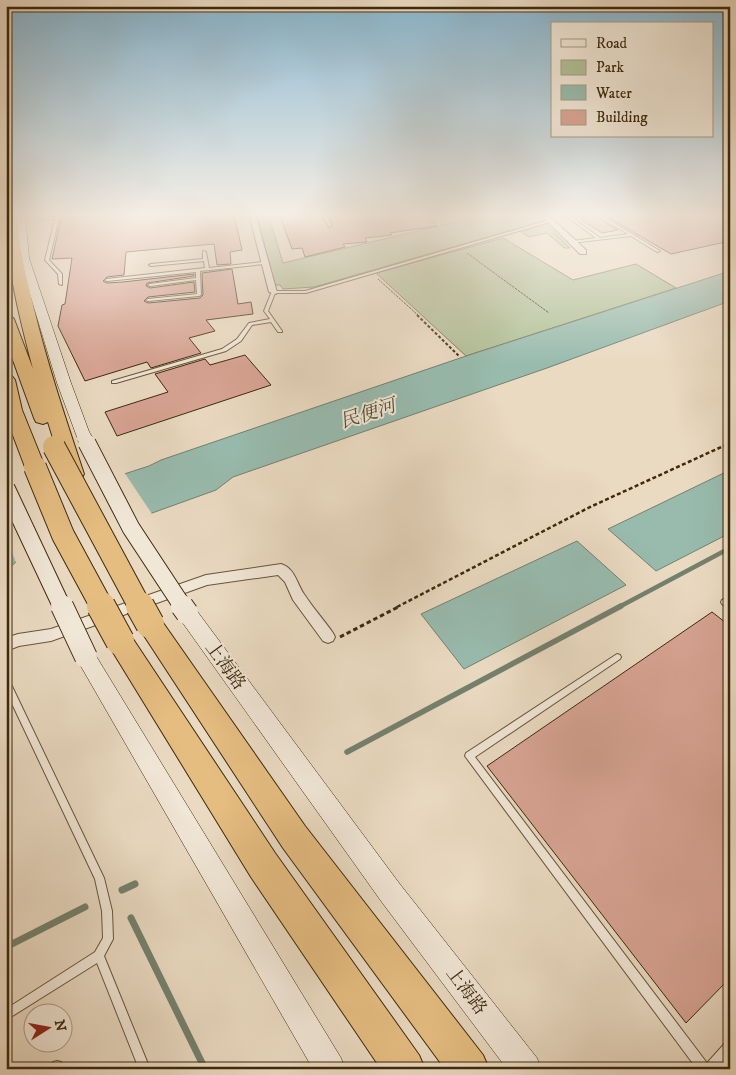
<svg xmlns="http://www.w3.org/2000/svg" width="736" height="1075" viewBox="0 0 736 1075" font-family="'IM FELL DW Pica','Noto Serif SC',serif">
<rect width="100%" height="100%" fill="#eadac2"/>
<filter id="stains"><feTurbulence type="fractalNoise" baseFrequency=".004" numOctaves="4"/><feColorMatrix values="0 0 0 0 .2 0 0 0 0 .09 0 0 0 0 .02 0 0 0 .5 -.17"/></filter>
<radialGradient id="worn" r=".72"><stop offset=".6" stop-color="#630" stop-opacity="0"/><stop offset="1" stop-color="#630" stop-opacity=".3"/></radialGradient>
<g fill="#b1c198" stroke="#777552">
<path d="M262 214H268L283 263 489 214H536L543 221 314 287 283 289 280 285H275L257 216Z"/>
<path d="M546 224 570 248H564L547 233 529 237 521 232Z"/>
<path d="M503 238 573 280 636 264 676 288 466 356 376 273Z"/>
</g>
<g fill="#98bbae" stroke="#74816d">
<path d="M730 271V301L547 368 233 477 216 490 16 562 6 571V512L149 466 161 460 466 356Z"/>
<path d="M730 470V533L656 571 608 529Z"/>
<path d="M577 541 626 585 464 669 421 614Z"/>
</g>
<path fill="#eadac2" d="M124 472 152 514 17 565 6 537V510Z"/>
<g fill="none" stroke-linecap="round" stroke-linejoin="round">
<path stroke="#74816d" stroke-width="4.5" d="M619 607 730 548"/>
<path stroke="#74816d" stroke-width="5.5" d="M347 752 621 606"/>
<g stroke="#74816d" stroke-width="7">
<path d="M122 890 135 884"/>
<path d="M131 918 205 1069"/>
<path d="M6 947 85 907"/>
</g>
</g>
<g fill="#d8a494" stroke="#3d290b">
<path d="M62 214H234L242 250 230 252 231 264 217 265 214 244 126 252 124 275 107 277 103 281 107 283 123 282 194 274V276L147 283 146 286 150 288 194 282 195 292 148 297 144 301 148 303 200 298 203 295 202 273 232 269 238 304 251 302 253 314 206 320 215 331 189 338 201 353 151 368 147 362 85 381 58 326 62 305 65 304 72 258 52 259Z"/>
<path d="M279 214H320L329 228 333 226 328 214H428L437 226 390 233 392 235 365 238 367 242 343 244 345 247 305 257 302 248 292 249Z"/>
<path d="M593 214 594 216 618 230 602 233 580 219Z"/>
<path d="M602 214H730V241L671 254Z"/>
<path d="M245 355 271 385 117 436 105 412 168 392 155 374 205 359 210 365Z"/>
<path d="M712 612 730 626V978L686 1023 487 766Z"/>
</g>
<g fill="none" stroke-linecap="round" stroke-linejoin="round">
<defs>
<g id="lane">
<path d="M34 214H38L37 217 39 218 56 217V214H60L49 260 62 274V285L59 284 58 274 45 260 55 219 38 220 33 217Z"/>
<path d="M322 214H326L331 226H329Z"/>
<path d="M583 214H590L574 218V219L600 238 628 234 595 214H599L660 251 657 252 631 236 571 243 570 242 572 241 596 238 570 219 572 216Z"/>
<path d="M550 220 553 221 306 293H275L268 311 282 331V332H278L271 322 252 325 241 341 226 351 116 383H112V381L222 349 237 339 249 323 270 319 264 311 272 291H305Z"/>
<path d="M203 251 206 252 209 268 264 262 266 263 264 264 200 271 201 295 199 296 148 301 146 300 148 299 197 294 196 280 150 286 148 285 150 284 196 278V272L107 281 105 280 107 279 205 268 204 261 151 266 149 265 151 264 203 259Z"/>
<path d="M724 599 730 603V610L722 604 721 602 722 600Z"/>
<path d="M617 654 620 655 621 657 620 659 475 757 707 1063 726 1042 730 1041V1054L717 1069H697L465 756 466 753Z"/>
<path d="M6 679 9 680 104 878 112 911 113 939 104 956 150 1069H139L97 963 6 1020V1009L95 952 103 938 102 911 95 879 6 691Z"/>
<path d="M57 1061 61 1062 62 1069H52L53 1062Z"/>
</g>
<g id="street">
<path d="M249 214H255L277 292 276 294 269 292Z"/>
<path d="M540 214H547L586 250V254H580Z"/>
<path d="M281 564C295 568 297 584 304 594 313 608 324 620 333 633L335 637 333 641 328 643 323 641 293 600 285 582 278 575 207 585 51 641 19 646 6 651V638L18 634 51 629 206 575Z"/>
</g>
<g id="secondary">
<path d="M15 214H25L29 258 71 383 91 437 89 440H79L77 437 57 383 19 258Z"/>
<path d="M187 605 194 607 399 883 537 1058 541 1069H507L381 901 180 619 177 613 180 607Z"/>
<path d="M86 648 93 651 341 1058 345 1069H313L79 663 76 657 79 651Z"/>
</g>
<g id="highway">
<path d="M6 214H17C18 244 25 272 32 301 46 360 65 417 84 474L81 479 74 481 67 479 64 474 48 422 43 424 36 422 34 418 6 341V314L11 316 14 319 33 369C20 319 6 266 6 214Z"/>
<path d="M6 375 12 376 15 380 22 410 45 467 42 472 35 474 28 472 25 467 6 417Z"/>
<path d="M150 613 159 617 305 826 483 1055 489 1069H445L283 848 141 631 137 624 141 617Z"/>
<path d="M120 630 129 633 275 853 419 1055 425 1069H381L251 877 111 649 107 641 111 633Z"/>
</g>
</defs>
<use href="#lane" stroke="#685539" stroke-width="2"/>
<use href="#street" stroke="#685539" stroke-width="2"/>
<use href="#secondary" stroke="#3d290b" stroke-width="1"/>
<use href="#highway" stroke="#3d290b" stroke-width="2"/>
<g stroke="#3d290b" stroke-width="1" stroke-dasharray="2.5 1" stroke-linecap="butt">
<path d="M467 253 549 313"/>
<path d="M378 279 419 316"/>
</g>
<g stroke="#3d290b" stroke-width="2" stroke-dasharray="3 2" stroke-linecap="butt">
<path d="M417 315 460 357"/>
<path d="M727 444 730 443"/>
</g>
<path stroke="#3d290b" stroke-width="2.5" stroke-dasharray="4 2.5" stroke-linecap="butt" d="M397 607 590 507 730 443"/>
<path stroke="#3d290b" stroke-width="3" stroke-dasharray="4.5 3" stroke-linecap="butt" d="M340 637 400 606"/>
<use href="#lane" fill="#f1e7d7" fill-rule="evenodd"/>
<use href="#street" fill="#f1e7d7" fill-rule="evenodd"/>
<use href="#secondary" fill="#f1e7d7" fill-rule="evenodd"/>
<use href="#highway" fill="#e5bd81" fill-rule="evenodd"/>
<defs>
<path id="secondary-bridge-far2" d="M84 437 88 444"/>
<g id="secondary-bridge-far1">
<path d="M87 443 131 528 183 607"/>
<path d="M6 488 62 607"/>
</g>
<g id="secondary-bridge">
<path d="M62 606 86 657"/>
<path d="M182 606 187 613"/>
</g>
<g id="highway-bridge-far1">
<path d="M54 447 140 607"/>
<path d="M35 467 63 535 102 607"/>
</g>
<g id="highway-bridge">
<path d="M101 606 120 641"/>
<path d="M140 606 150 624"/>
</g>
</defs>
<use href="#secondary-bridge-far2" stroke="#3d290b" stroke-width="15" stroke-linecap="butt"/>
<use href="#secondary-bridge-far1" stroke="#3d290b" stroke-width="19" stroke-linecap="butt"/>
<use href="#secondary-bridge" stroke="#3d290b" stroke-width="24" stroke-linecap="butt"/>
<use href="#highway-bridge-far1" stroke="#3d290b" stroke-width="24" stroke-linecap="butt"/>
<use href="#highway-bridge" stroke="#3d290b" stroke-width="30" stroke-linecap="butt"/>
<use href="#secondary-bridge-far2" stroke="#f1e7d7" stroke-width="14"/>
<use href="#secondary-bridge-far1" stroke="#f1e7d7" stroke-width="17"/>
<use href="#secondary-bridge" stroke="#f1e7d7" stroke-width="22"/>
<use href="#highway-bridge-far1" stroke="#e5bd81" stroke-width="22"/>
<use href="#highway-bridge" stroke="#e5bd81" stroke-width="28"/>
</g>
<linearGradient id="sky" x2="0" y2="1"><stop stop-color="#88b7d1"/><stop offset="0.59" stop-color="#f6eee4"/><stop offset="1" stop-color="#f6eee4" stop-opacity="0"/></linearGradient>
<rect width="736" height="364" fill="url(#sky)"/>
<g text-anchor="middle" dominant-baseline="central" stroke-width="4" stroke-linejoin="round" paint-order="stroke">
<g font-size="18" fill="#3d290b" stroke="#f1e7d7">
<text transform="translate(225 666) rotate(54)">上海路</text>
<text transform="translate(466 991) rotate(53)">上海路</text>
</g>
<g font-size="19" font-style="italic" fill="#544e34" stroke="#f1e7d7">
<text transform="translate(368 414) rotate(-18)">民便河</text>
</g>
</g>
<rect width="736" height="1075" fill="none" stroke="#eadac2" stroke-width="25"/>
<rect x="8" y="8" width="721" height="1060" fill="none" stroke="#3d290b" stroke-width="2.5"/>
<rect x="12" y="12" width="711" height="1050" fill="none" stroke="#3d290b"/>
<rect x="551" y="22" width="162" height="115" fill="#f1e7d7" stroke="#a99b85"/>
<rect x="561" y="39" width="25" height="8" fill="#f1e7d7" stroke="#a99b85"/>
<text x="596" y="48" font-size="15" fill="#3d290b">Road</text>
<rect x="561" y="60" width="25" height="15" fill="#b1c198" stroke="#a99b85"/>
<text x="596" y="72" font-size="15" fill="#3d290b">Park</text>
<rect x="561" y="85" width="25" height="15" fill="#98bbae" stroke="#a99b85"/>
<text x="596" y="98" font-size="15" fill="#3d290b">Water</text>
<rect x="561" y="110" width="25" height="15" fill="#d8a494" stroke="#a99b85"/>
<text x="596" y="122" font-size="15" fill="#3d290b">Building</text>
<g transform="translate(48 1028) rotate(79)"><circle r="24" fill="#f1e7d7" stroke="#a99b85"/>
<path d="M0-4L9 19L0 12L-9 19Z" fill="#8f2418"/>
<text y="-8" font-size="14" font-weight="bold" text-anchor="middle" fill="#3d290b">N</text>
</g>
<rect width="100%" height="100%" filter="url(#stains)"/>
<rect width="100%" height="100%" fill="url(#worn)"/>
</svg>
